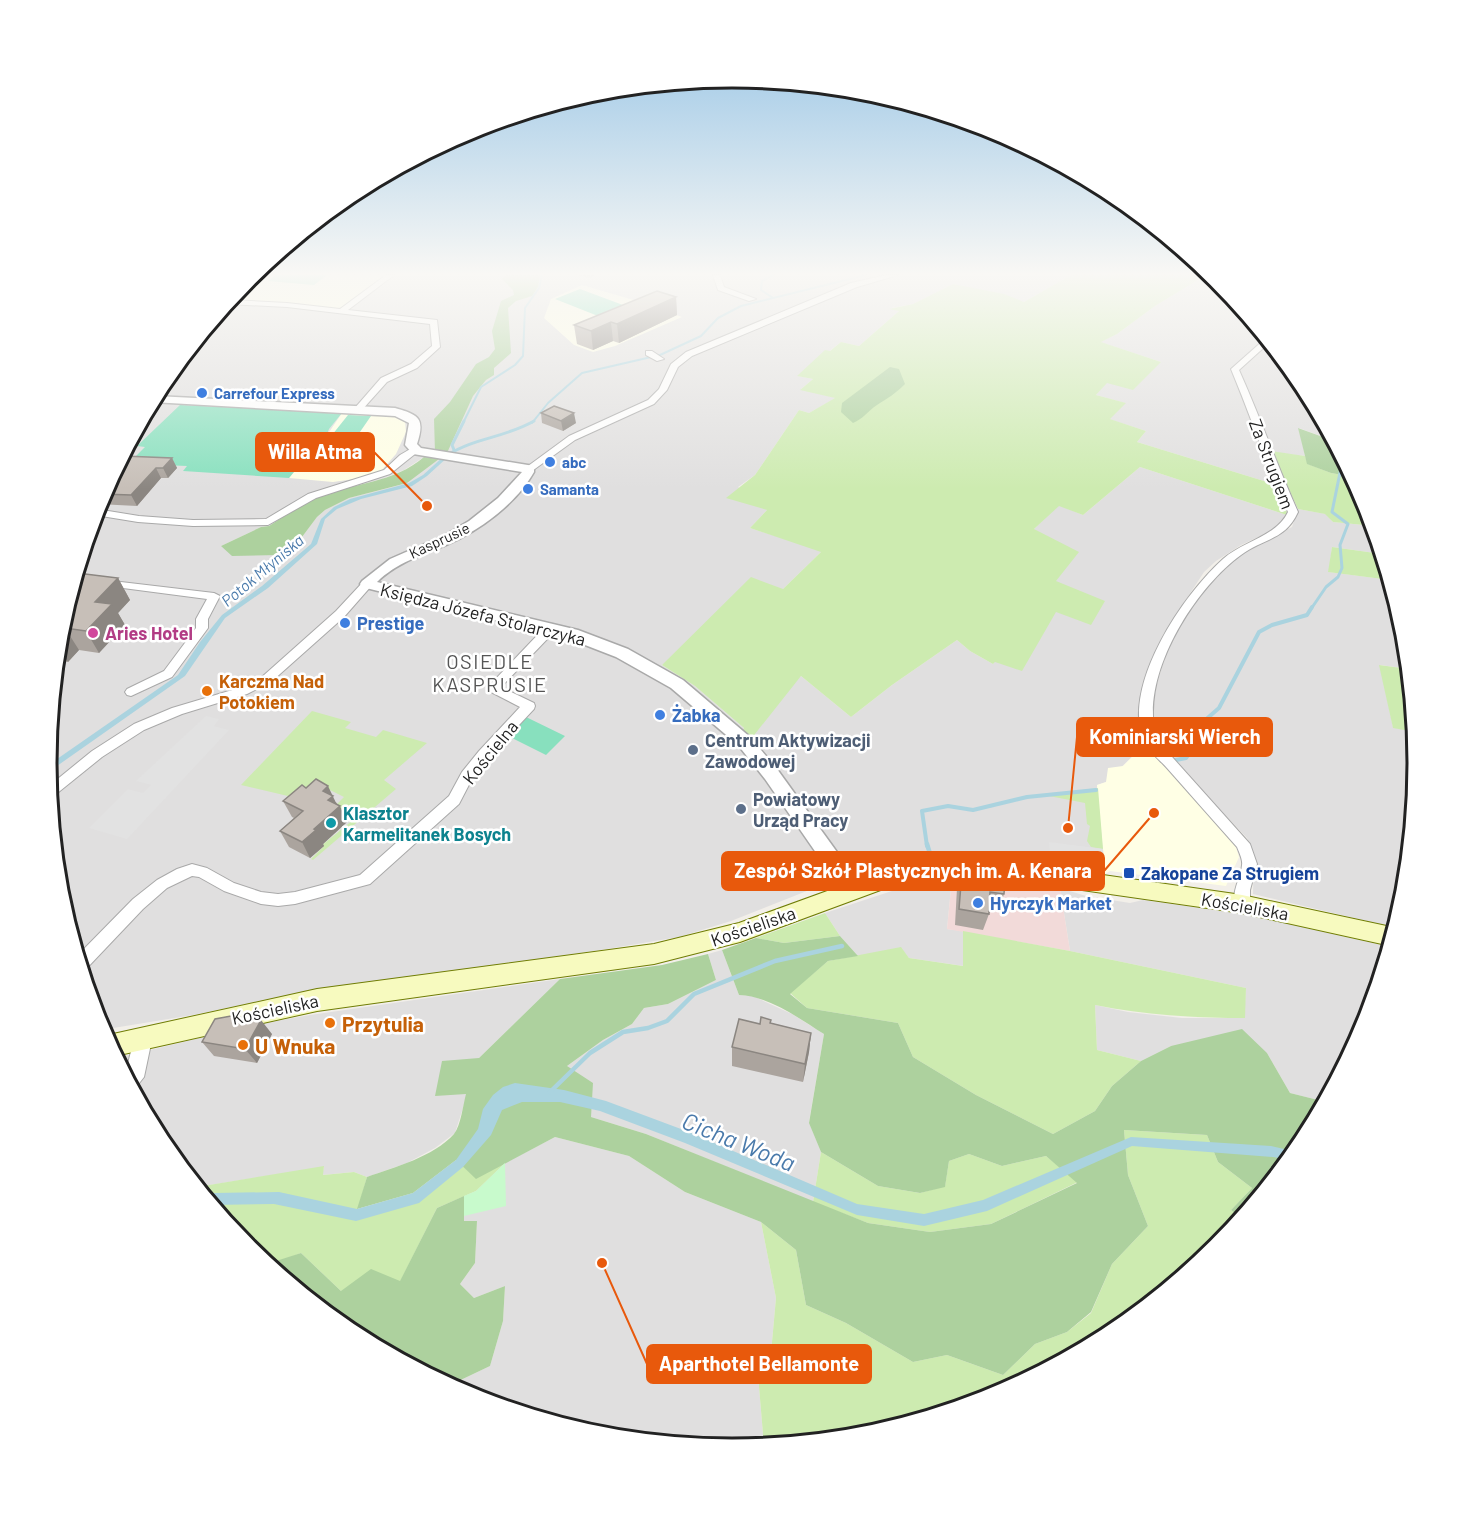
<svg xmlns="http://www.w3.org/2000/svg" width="1465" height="1527" font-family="Barlow,sans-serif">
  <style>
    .residential { fill: #e0dfdf; fill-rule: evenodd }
    .commercial { fill: #f2dad9 }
    .education { fill: #ffffe5 }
    .grass { fill: #cdebb0 }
    .forest { fill: #add19e }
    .park { fill: #c8facc }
    .pitch { fill: #88e0be }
    .parking { fill: #e2e2e2 }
    .water { fill: #aad3df }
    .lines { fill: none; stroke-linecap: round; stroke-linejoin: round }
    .stream-far3 { stroke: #aad3df; stroke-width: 2 }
    .stream-far2 { stroke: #aad3df; stroke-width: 3 }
    .stream-far1 { stroke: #aad3df; stroke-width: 4 }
    .stream { stroke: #aad3df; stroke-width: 4.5 }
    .minor-casing { stroke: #a9a9a9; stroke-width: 2 }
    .tertiary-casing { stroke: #a9a9a9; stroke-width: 3 }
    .secondary-casing { stroke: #707d05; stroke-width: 2 }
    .minor { fill: #fff; fill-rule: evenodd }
    .tertiary { fill: #fff; fill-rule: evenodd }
    .secondary { fill: #f7fabf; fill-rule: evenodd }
    .wall { fill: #aba49e }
    .shaded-wall { fill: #8b8681 }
    .building { fill: #c7bfb8; stroke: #8b8681; stroke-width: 1.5 }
    .shop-dot { fill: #3f7fe0; stroke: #fff; stroke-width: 2 }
    .hotel-dot { fill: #d1479c; stroke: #fff; stroke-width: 2 }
    .food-dot { fill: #e8710a; stroke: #fff; stroke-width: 2 }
    .service-dot { fill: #5c6f8a; stroke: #fff; stroke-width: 2 }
    .culture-dot { fill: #0f9aa8; stroke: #fff; stroke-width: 2 }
    .transit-dot { fill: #1a4fb4; stroke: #fff; stroke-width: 2 }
    .labels { text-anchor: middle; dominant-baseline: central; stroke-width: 5; stroke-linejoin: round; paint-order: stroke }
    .far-shop-label { font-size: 15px; font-weight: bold; fill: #366cbe; stroke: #fff; text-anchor: start }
    .far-street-label { font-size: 15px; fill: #222; stroke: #fff }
    .far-water-label { font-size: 16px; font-style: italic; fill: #4a7aab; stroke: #fff }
    .street-label { font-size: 18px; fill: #222; stroke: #fff }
    .shop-label { font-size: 18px; font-weight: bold; fill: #366cbe; stroke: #fff; text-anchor: start }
    .hotel-label { font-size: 18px; font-weight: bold; fill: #b23c85; stroke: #fff; text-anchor: start }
    .food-label { font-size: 18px; font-weight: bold; fill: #c56008; stroke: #fff; text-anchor: start }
    .service-label { font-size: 18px; font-weight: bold; fill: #4e5e75; stroke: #fff; text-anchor: start }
    .culture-label { font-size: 18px; font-weight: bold; fill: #0d838f; stroke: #fff; text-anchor: start }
    .transit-label { font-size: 18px; font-weight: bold; fill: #164399; stroke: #fff; text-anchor: start }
    .neighbourhood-label { font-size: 20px; letter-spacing: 1.5px; fill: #555; stroke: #fff }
    .near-food-label { font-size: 21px; font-weight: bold; fill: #c56008; stroke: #fff; text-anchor: start }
    .near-water-label { font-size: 24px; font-style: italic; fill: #4a7aab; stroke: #fff }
    .rim { fill: none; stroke: #222; stroke-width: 3 }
    .leader { fill: none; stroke: #e8590c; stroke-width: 2 }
    .callout-dot { fill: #e8590c; stroke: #fff; stroke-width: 2 }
    .callout { fill: #e8590c; stroke: #e8590c; stroke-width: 2 }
    .callout-label { font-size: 20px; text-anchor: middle; font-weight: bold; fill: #fff }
  </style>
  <rect width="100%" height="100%" fill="#f2efe9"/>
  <path class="residential" d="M252,275H1071L1024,302L953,284L913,304L892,308L899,311L859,346L841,342L798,376L813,379L801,389L836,398L809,413L799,410L755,475L738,487L767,510L750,528L822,551L783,589L662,665L695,686L744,728L801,676L851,717L892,685L957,640L970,651L993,664L1055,582L1034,529L1059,505L1083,515L1140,467L1287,515L1271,531L1241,545L1216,561L1204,572L1163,635L1141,697L1138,731L1144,745L1106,782L1097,785L1105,874L993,858H896L845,866L822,841L799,799L827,883L731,921L679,937L601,950L305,992L193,1015L101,1030L60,897L47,763L60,629L99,501L162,382ZM146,447H319L308,455L217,472L184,470L188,466L129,463ZM424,457L407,483L349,498L325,510L317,517L287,557L221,546L261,527L269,526L310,501L337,491L382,479L404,470Z
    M1206,275H1213L1218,279L1303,383L1334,441L1299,428L1305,456L1262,451L1277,485L1137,442L1146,431L1109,419L1125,403L1096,395L1106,383L1161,362L1100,342L1117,334L1155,306Z
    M1298,509L1326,514L1333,522L1374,526L1382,554L1332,547L1329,572L1390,580L1405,630L1409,669L1380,665L1393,727L1415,732L1418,763L1405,898L1396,928L1253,894L1254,855L1247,838L1153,739L1151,703L1167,651L1180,624L1212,576L1242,553L1292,527Z
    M952,878L947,929L963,931L964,966L909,958L901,948L858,956L840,936L825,913L901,888Z
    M1060,888L1086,896L1130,903L1143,900L1250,915L1390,947L1366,1026L1326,1102L1290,1093L1267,1053L1171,1046L1141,1061L1097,1050L1095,1005L1128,1012L1182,1018H1244L1246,988L1070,951Z
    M722,950L739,995L753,996L792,1014L824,1034L809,1122L821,1152L813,1202L646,1134L591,1117L567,1066L603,1040L632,1024L644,1008L668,1004L716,980L708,954Z
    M560,979L479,1058L455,1133L435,1148L407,1163L367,1177L354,1172L322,1175L324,1167L197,1187L162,1144L126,1076L124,1061L121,1057L254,1025L310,1015Z
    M555,1137L629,1156L685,1192L761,1222L776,1298L770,1364L757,1363L764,1446L732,1449L598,1436L470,1397L448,1386L490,1366L503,1321L505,1286L474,1298L460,1284L475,1263L477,1221H464V1196L476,1191L505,1163Z"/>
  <path class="commercial" d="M952,878H985L1060,888L1070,951L947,929Z"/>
  <path class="education" d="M265,275H386L345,306L336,309L229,301Z
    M582,285L637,301L682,317L615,346L593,352L574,345L544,318L551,299Z
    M342,413L392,416L405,421L406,432L396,454L381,471L354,479L333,482L289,478L308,455L319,447Z
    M1144,745L1233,838L1239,857L1226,886L1110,871L1105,874L1097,785L1106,782L1108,768L1123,766Z"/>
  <path class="grass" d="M1071,275H1206L1155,306L1117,334L1101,342L1161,362L1133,390L1107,383L1096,395L1126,403L1110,419L1146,431L1137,442L1277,485L1285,498L1287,515L1140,467L1083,515L1059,506L1034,529L1079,552L1056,581L1105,601L1091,625L1056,612L1022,671L995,662L993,664L970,651L957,640L892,685L851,717L801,676L751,739L743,730L744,728L695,686L662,665L751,577L783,589L821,552L750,528L767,510L726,498L755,475L799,410L809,413L835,398L800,390L813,379L797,376L825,350L830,351L841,342L859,346L899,311L889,309L913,304L953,284L1004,294L1024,302Z
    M1271,451L1305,456L1308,464L1331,473L1354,477L1366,501L1374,526L1333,522L1325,514L1298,509Z
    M1332,547L1382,554L1390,580L1328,572Z
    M1379,665L1409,669L1415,732L1393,728Z
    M312,711L351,722L345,728L376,737L383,730L427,743L384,780L396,789L313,860L311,859L323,847L321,846L353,820L332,809L344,797L330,790L309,801L241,785Z
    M1098,788L1103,849L1091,847L1087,841L1090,826L1087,824L1085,803L1044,795Z
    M825,913L840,936L784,943L756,938Z
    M963,931L1070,951L1246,988L1245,1018C1194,1018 1145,1015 1095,1005L1097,1050L1141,1061L1112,1086L1095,1111L1053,1134L976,1095L913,1057L898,1023L807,1008L790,993L828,961L901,947L909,958L963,966Z
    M1124,1130L1207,1135L1218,1162L1252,1188L1231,1210L1242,1219L1217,1249L1113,1334L995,1397L866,1436L764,1446L757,1363L770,1364L776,1298L761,1222L796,1250L806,1305L846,1323L913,1362L947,1355L1003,1375L1035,1344L1067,1332L1091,1313L1112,1264L1148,1226L1128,1175Z
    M821,1152L878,1186L920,1193L945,1186L949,1161L969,1154L1002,1166L1046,1156L1078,1182L991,1224L930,1232L868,1223L813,1202Z
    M456,1160L476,1178L505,1163L476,1191L437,1208L400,1282L341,1291L301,1253C290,1257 274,1265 261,1260C244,1253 210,1203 197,1187L324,1166L323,1175L354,1172L367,1177L358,1209L413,1193Z"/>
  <path class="forest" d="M506,275H540L538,287L532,296L516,301L508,308L511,353L494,368V375L486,380L473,396L447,453L435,452L434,419L450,402L476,364L489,357L495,349L492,331L501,301L514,295L513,290L502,279Z
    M890,367L899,369L905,384C894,395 889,397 877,405C868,411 863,419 853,423L841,412L842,403Z
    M1298,428L1334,441L1354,477L1331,473L1307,464Z
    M424,457L439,459L407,483L349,498L325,510L317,517L287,557L278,555L232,556L221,546L261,527L269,526C285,516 301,504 318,497C353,483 394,483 424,457Z
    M840,936L858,956L828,961L790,994L807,1008L898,1023L913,1057L976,1095L1053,1134L1095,1111L1112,1086L1141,1061L1171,1046L1242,1029L1267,1053L1290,1093L1326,1102L1303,1145L1242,1219L1231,1210L1252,1188L1218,1162L1207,1135L1124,1130L1128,1175L1148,1226L1112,1264L1091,1312L1067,1332L1035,1344L1003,1375L947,1355L913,1362L846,1323L806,1305L796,1250L761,1222L685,1192L629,1156L555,1137L476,1179L456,1160L413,1193L357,1209L367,1177C395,1167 433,1157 454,1134C461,1125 463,1105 466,1094L435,1096L442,1061L479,1058L560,979L662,965L708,954L716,980L668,1004L644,1008L632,1024L603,1040L567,1066L593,1083L591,1117L646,1134L868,1223L930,1232L991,1224L1077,1183L1046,1156L1002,1166L969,1154L949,1161L945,1187L920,1193L878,1186L821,1152L809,1123L824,1034C798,1018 769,996 739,995L722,950L756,938L784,943Z
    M464,1196V1221H477L475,1263L460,1284L474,1298L505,1286L503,1321L490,1366L448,1386L351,1334L261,1260L276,1261L301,1253L341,1291L371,1269L400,1281L437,1208Z"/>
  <path class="park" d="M505,1163L506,1206L464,1216V1196L476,1191Z"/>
  <path class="pitch" d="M276,275H327L314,285L268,281Z
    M580,289L623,305L598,316L555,299Z
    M180,405L342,413L329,429L325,440L308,455L289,478L183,471L187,466L128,464L145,447L137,446Z
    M348,415L371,416L353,442L328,440Z
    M526,717L565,736L546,755L506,735Z"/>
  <path class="parking" d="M206,716L219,719L214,726L229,730L127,839L89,828L128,789L143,793L151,785L136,781Z
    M1049,842L1103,849L1105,866L1093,864V872L1069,869V860L1058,859L1059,868L1051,867Z"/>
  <path class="water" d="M444,456H449L427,476L412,486L361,499L337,509L325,519L317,544L268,588L225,618L185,676L47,773V766L178,675L200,642L222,615L262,586L311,544L321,519L334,507L350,499L409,483L423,475Z
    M515,1083L564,1090L606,1101L689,1132L857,1204L924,1214L983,1200L1131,1137L1271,1146L1297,1152L1290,1160L1273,1157L1132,1146L987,1211L924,1226L857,1215L685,1143L600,1111L560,1102H522L502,1110L491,1135L463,1167L419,1203L356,1221L274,1204L211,1205L205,1197L214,1193L279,1192L357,1209L413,1193L456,1160L478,1129L483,1109L493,1095L503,1087Z"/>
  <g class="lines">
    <path class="stream-far3" d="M773,275L762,281L761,290L773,298
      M463,423L481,387L515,365L523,356L525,308L539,288L542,275
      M532,423L548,403L582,373L660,355L701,336L718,318L741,306L866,275"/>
    <path class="stream-far2" d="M454,450L452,445L464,421
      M448,455C474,438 507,437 534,421
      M1311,609L1326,587L1338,577L1342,568L1340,545L1348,524L1332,512L1343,458"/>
    <path class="stream-far1" d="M1176,760L1186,758L1193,749L1203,722L1219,708L1259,632L1272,625L1307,615L1312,607
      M927,846L922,811L948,806L973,810L1027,797L1096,790"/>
    <path class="stream" d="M927,844L932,860
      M550,1092L590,1053L623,1032L648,1028L667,1021L694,994L775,961L842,946"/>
    <defs>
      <path id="minor" d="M386,275H394L348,310L437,320L440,347L417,368L387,382L361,411L358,412L354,409L381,378L411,364L432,346L430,324L287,307L227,304L230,300L287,303L340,309Z
        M713,275H720L724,287L756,299L749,301L718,290Z
        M886,275H898L857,287L692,356L678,367L667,390L654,404L575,440L532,471L524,469L569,436L648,400L659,389L671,364L686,352L851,283Z
        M1266,338L1270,342L1239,370C1260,417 1277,465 1298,512C1285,541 1263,538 1241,555C1197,587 1151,660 1153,716C1153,723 1155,731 1156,739L1250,844L1257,864L1250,890V904L1247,909L1242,910L1237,909C1229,893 1241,880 1242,865C1243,860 1239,852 1237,847C1213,820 1190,794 1167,768C1160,760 1147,750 1143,740C1123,683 1183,595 1223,559C1243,541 1276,537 1288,512C1267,465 1251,417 1231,369Z
        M646,351H652L664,359L657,361L646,355Z
        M412,448L420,450L390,474L316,498L268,525L193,526L138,522L95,515L96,509L139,516L193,520L266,519L308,494L384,470L400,455Z
        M104,580L214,593L220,596L208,619V628L172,677L131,696L127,695L125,692L127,689L164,671L196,628V619L207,599L100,585V581Z
        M367,581L373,584L344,617L271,682L247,694L182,714L144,730L102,757L50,799L49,786L92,751L134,724L172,708L239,688L263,676L336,611L363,582Z
        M551,624L557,628L555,631L501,687L534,703L535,706L534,709L489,757L472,779L459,804L370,884L295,904L278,906L261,904L224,891L199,877L192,876L167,888L143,909L86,969L82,970L77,956L133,899L157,880L177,869L192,864L207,868L234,883L261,892L278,894L295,892L360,875L449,796L462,772L479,751L520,707L489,691L487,688L547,625Z
        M143,1031L149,1033L152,1039L144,1077L133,1091L125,1076L134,1039L137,1033Z"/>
      <path id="tertiary" d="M252,275H261L245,287H240Z
        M155,396L395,408C420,415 425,419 417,444L421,448L534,466V472C516,504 479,531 446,545C422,555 396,563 377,582L578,630L628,649L683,680L750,737L777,769L860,884L863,890L860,896L853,898L846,896L765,779L738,745L671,688L616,657L567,638L362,587L360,584L362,581L390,559L445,535L469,521L498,498L522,472L413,454L405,445L409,423L395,416L152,402Z"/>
      <path id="secondary" d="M966,859L1006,861L1242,895L1396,928L1391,946L1242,913L1006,879L966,877L934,879L886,888L740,942L654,964L317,1011L115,1056L104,1036L317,989L654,944L739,923L885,870L934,861Z"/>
    </defs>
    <use href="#minor" class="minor-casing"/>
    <use href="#tertiary" class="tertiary-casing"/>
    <use href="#secondary" class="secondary-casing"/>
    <use href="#minor" class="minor"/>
    <use href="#tertiary" class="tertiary"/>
    <use href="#secondary" class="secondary"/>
  </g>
  <path class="wall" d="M577,275H595L590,278Z
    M676,297L677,315L619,343L613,341L593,350L577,344L574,325Z
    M541,413L576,423L563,431L542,423Z
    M123,456L172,458L177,468L168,478H161L137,506L98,504Z
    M77,573L118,578L130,600L118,613L125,625L99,653L79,650L68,662L57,660L60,629Z
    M283,801L336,802L347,822L323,844L324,846L310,858L289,847L280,831L294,818L292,817Z
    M966,868L1002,879L1004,894L999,910L989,908V914L983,930L955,925L957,888L962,872L965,873Z
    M771,1023L811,1033L809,1052L803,1082L732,1066V1047Z
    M272,1034L257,1063L214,1056L202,1042Z"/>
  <path class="shaded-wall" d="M676,297L677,315L619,343L617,324Z
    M611,322L613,341L593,350L591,331Z
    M574,413L576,423L563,431L561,421Z
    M139,425L143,433L128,446Z
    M172,458L177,468L168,478L163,468Z
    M156,468L161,478L137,506L131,495Z
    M118,578L130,600L118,613L125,625L99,653L86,631L95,602Z
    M65,628L79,650L68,662L58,647L59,634Z
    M328,786L338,807L340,806L347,822L323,844L324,846L310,858L302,842L323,791Z
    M261,1020L272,1034L257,1063L245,1049Z
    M811,1033L809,1052L803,1082L805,1064Z"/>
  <path class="building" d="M657,291L676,297L617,324L611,322L591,331L574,325Z
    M554,406L574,413L561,421L541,413Z
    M123,456L172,458L163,468H156L131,495L102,494Z
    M77,573L118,578L95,602L112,604L86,631L65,628L59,634L60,629L70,597L76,590H72Z
    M316,779L328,786L323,791L333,796L328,800L340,806L314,829L316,830L302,842L280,831L303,811L283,801L302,785L306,788Z
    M966,868L1003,874L1002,879H1005L1004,894L990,892L989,914L959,909L962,872L966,873Z
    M231,1016L261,1020L245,1049L202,1042L215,1019Z
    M761,1017L771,1020L770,1023L811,1033L805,1064L732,1047L739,1019L760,1024Z"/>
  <linearGradient id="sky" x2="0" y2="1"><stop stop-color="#8fc0e4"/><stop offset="0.56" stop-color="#f9f8f5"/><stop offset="1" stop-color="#f9f8f5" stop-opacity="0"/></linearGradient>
  <rect width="1465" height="489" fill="url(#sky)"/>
  <g class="shop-dot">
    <circle cx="202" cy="393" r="6"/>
    <circle cx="550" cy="462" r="6"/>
    <circle cx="528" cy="489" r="6"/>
    <circle cx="345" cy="623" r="6"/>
    <circle cx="660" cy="715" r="6"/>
    <circle cx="978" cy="903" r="6"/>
  </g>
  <circle class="hotel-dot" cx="93" cy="633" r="6"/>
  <g class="food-dot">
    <circle cx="207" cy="691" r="6"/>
    <circle cx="330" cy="1023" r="6"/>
    <circle cx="243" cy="1045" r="6"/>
  </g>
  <g class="service-dot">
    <circle cx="693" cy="750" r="6"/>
    <circle cx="741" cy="809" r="6"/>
  </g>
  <circle class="culture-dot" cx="331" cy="823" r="6"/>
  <rect class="transit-dot" x="1123" y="867" width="12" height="12" rx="3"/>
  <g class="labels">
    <g class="far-shop-label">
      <text x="214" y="393">Carrefour Express</text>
      <text x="562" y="462">abc</text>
      <text x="540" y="489">Samanta</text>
    </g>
    <g class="far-street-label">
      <text transform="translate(439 540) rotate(-25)">Kasprusie</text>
    </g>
    <g class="far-water-label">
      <text transform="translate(262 570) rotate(-40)">Potok Młyniska</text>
    </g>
    <g class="street-label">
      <text transform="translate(1272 464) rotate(69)">Za Strugiem</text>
      <text transform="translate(483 614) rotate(14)">Księdza Józefa Stolarczyka</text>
      <text transform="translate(490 752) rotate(-51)">Kościelna</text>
      <text transform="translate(1245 906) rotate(10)">Kościeliska</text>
      <text transform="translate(753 926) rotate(-19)">Kościeliska</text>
      <text transform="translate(275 1009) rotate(-12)">Kościeliska</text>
    </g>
    <g class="shop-label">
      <text x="357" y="623">Prestige</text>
      <text x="672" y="715">Żabka</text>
      <text x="990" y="903">Hyrczyk Market</text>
    </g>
    <g class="hotel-label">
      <text x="105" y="633">Aries Hotel</text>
    </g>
    <g class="food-label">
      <text x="219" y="681">Karczma Nad<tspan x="219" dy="21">Potokiem</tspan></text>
    </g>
    <g class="service-label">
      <text x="705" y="740">Centrum Aktywizacji<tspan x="705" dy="21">Zawodowej</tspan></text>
      <text x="753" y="799">Powiatowy<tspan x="753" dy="21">Urząd Pracy</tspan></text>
    </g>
    <g class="culture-label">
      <text x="343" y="813">Klasztor<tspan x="343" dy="21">Karmelitanek Bosych</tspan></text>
    </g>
    <g class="transit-label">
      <text x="1141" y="873">Zakopane Za Strugiem</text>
    </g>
    <g class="neighbourhood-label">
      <text x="490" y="661">OSIEDLE<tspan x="490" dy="23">KASPRUSIE</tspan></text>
    </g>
    <g class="near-food-label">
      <text x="342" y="1023">Przytulia</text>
      <text x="255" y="1045">U Wnuka</text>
    </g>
    <g class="near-water-label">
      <text transform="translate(739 1141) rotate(22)">Cicha Woda</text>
    </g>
  </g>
  <path d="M0 0H1465V1527H0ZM57 763a675 675 0 1 1 1350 0a675 675 0 1 1-1350 0Z" fill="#fff" fill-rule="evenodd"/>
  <path class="rim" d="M57 763a675 675 0 1 1 1350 0a675 675 0 1 1-1350 0Z"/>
  <path class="leader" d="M427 506L374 452M1068 828L1077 737M1154 813L1104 871M602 1263L647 1364"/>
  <g class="callout-dot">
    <circle cx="427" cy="506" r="6"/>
    <circle cx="1068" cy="828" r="6"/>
    <circle cx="1154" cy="813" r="6"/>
    <circle cx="602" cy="1263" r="6"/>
  </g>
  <g class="callout">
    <rect x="256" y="433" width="118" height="38" rx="6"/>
    <rect x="1077" y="718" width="195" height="38" rx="6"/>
    <rect x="722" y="852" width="382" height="38" rx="6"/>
    <rect x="647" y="1345" width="224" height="38" rx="6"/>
  </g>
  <g class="callout-label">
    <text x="315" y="459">Willa Atma</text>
    <text x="1175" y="744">Kominiarski Wierch</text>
    <text x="913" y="878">Zespół Szkół Plastycznych im. A. Kenara</text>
    <text x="759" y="1371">Aparthotel Bellamonte</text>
  </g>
</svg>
